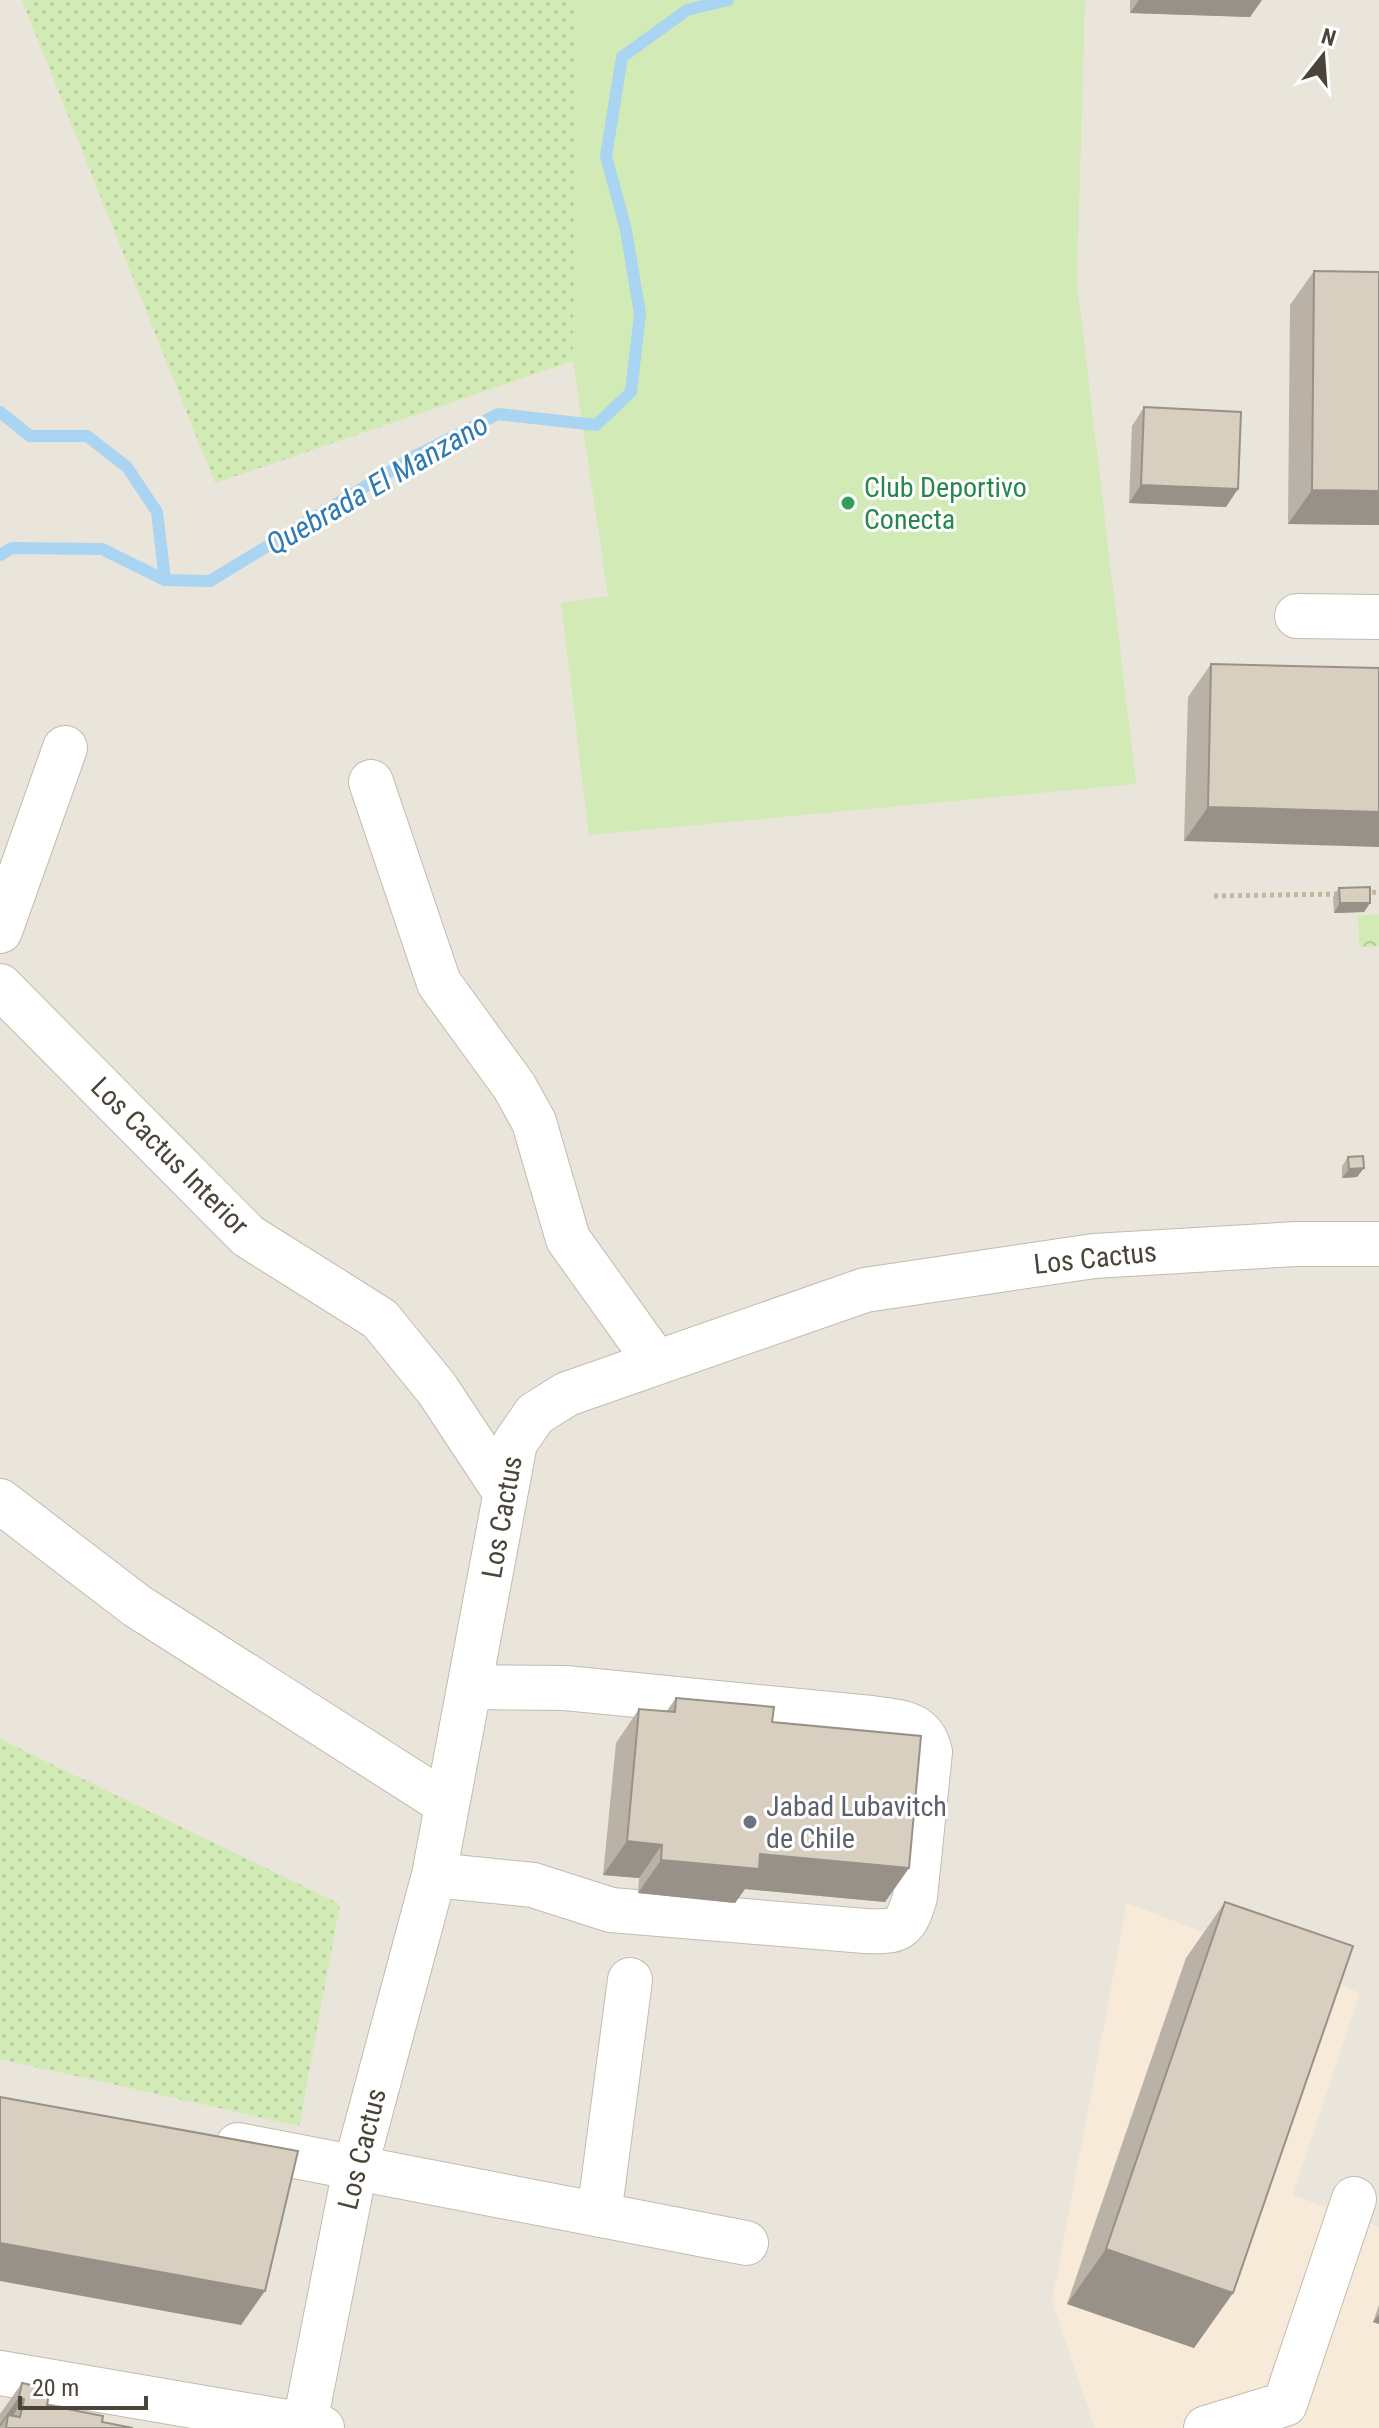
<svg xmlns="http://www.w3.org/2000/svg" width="1379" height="2428" font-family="'Roboto Condensed',sans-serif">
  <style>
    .residential { fill: #eae5da }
    .commercial { fill: #f7ead8 }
    .grass { fill: url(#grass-dots) }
    .forest { fill: url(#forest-crowns) }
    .garden { fill: #d2eab5 }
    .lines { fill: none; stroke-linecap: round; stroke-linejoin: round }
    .stream { stroke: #a9d4f2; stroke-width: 12 }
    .minor-casing { stroke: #c2bbae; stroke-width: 46 }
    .path { stroke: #c4b79f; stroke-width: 5; stroke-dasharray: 4 4; stroke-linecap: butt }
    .minor { stroke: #fff; stroke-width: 44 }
    .wall { fill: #bab2a6 }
    .shaded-wall { fill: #979187 }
    .building { fill: #d8cfc1; stroke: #979187; stroke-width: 2 }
    .leisure-dot { fill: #2e9e5b; stroke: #fff; stroke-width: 3 }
    .worship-dot { fill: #6b7280; stroke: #fff; stroke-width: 3 }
    .labels { text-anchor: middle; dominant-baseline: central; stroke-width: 6; stroke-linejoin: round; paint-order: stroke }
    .leisure-label { font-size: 28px; fill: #27864d; stroke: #fff; text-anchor: start }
    .street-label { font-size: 28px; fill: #4b4439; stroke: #fff }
    .worship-label { font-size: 28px; fill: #5b616d; stroke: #fff; text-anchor: start }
    .water-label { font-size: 30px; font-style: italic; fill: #2e7ab2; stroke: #fff }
  </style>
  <defs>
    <pattern id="grass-dots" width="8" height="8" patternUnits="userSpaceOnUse" patternTransform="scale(2)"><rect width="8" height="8" fill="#d2eab5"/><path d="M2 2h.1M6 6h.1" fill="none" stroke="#b6ca9c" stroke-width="1.8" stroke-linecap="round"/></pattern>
    <pattern id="forest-crowns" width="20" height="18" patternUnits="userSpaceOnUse" patternTransform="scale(2)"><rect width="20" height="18" fill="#d2eab5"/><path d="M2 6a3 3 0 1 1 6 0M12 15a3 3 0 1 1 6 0" fill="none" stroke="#b6ca9c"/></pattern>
  </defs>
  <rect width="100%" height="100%" fill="#f6f3ec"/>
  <path class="residential" d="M0,0H1379V2428H0Z"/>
  <path class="commercial" d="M1127,1903L1360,1993L1293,2195L1379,2227V2428H1095L1052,2302Z"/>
  <path class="grass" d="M22,0H577L573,361L215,483Z
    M0,1739L340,1904L299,2126L0,2059Z"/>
  <path class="forest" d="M1358,915H1379V946L1359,947Z"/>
  <path class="garden" d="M577,0H1085L1077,282L1136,784L589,835L561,603L608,596L573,361Z"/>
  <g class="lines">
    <path class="stream" d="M0,412L30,436H87L127,467L157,512L165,580
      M0,555L12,548L102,549L165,580L210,581L417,455L498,414L596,425L631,392L640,314L626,230L606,156L622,57L687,10L728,0"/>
    <defs>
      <path id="minor" d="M1297,616L1379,617
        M371,782L439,983L514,1086L534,1122L568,1239L656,1362
        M0,931L65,748
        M0,986L248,1236L380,1319L437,1389L505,1492
        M0,1501L137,1606L447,1804
        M434,1875L533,1885L611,1910L865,1931C899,1932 905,1931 915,1897L930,1752C923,1721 899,1722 871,1718L565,1688L472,1687
        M238,2145L746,2243
        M599,2215L630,1980
        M0,2373L322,2428
        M304,2428L355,2169L434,1875L515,1443L535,1414L567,1394L865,1290L1094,1256L1296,1244H1379
        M1206,2428L1285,2404L1354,2199"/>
    </defs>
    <use href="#minor" class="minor-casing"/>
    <path class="path" d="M1364,893L1379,892
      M1214,896L1338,894"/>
    <use href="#minor" class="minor"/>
  </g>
  <path class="wall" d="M1130,0H1262L1250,17L1130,13Z
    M1314,271L1379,272V525L1288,524L1290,305Z
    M1144,407L1226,507L1129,503L1132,426Z
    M1211,664L1379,668L1184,841L1188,697Z
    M1339,888L1370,903L1364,912L1334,913L1333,897Z
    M1348,1157L1364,1168L1357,1177L1342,1178V1166Z
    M676,1698L772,1722L909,1868L885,1902L745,1889L735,1903L638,1893L639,1878L603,1875L616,1743L639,1709L666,1712Z
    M1225,1902L1233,2293L1194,2348L1067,2304L1186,1958Z
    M1379,2305V2324L1373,2322Z
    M22,2383L47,2405L102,2422L133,2428H0V2414Z"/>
  <path class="shaded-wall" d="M1139,0H1262L1250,17L1130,13Z
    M1141,485L1238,489L1226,507L1129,503Z
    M1312,490L1379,491V525L1288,524Z
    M1208,807L1379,812V847L1184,841Z
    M1340,903H1370L1364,912L1334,913Z
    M1364,1168L1357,1177L1342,1178L1349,1169Z
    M627,1841L662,1845L639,1878L603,1875Z
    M760,1854L909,1868L885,1902L745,1889L735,1903L638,1893L661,1860Z
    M0,2243L265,2291L241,2325L0,2281Z
    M1106,2249L1233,2293L1194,2348L1067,2304Z
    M1379,2314V2324L1373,2322Z
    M19,2397L24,2399L7,2424L8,2415L0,2427V2424Z"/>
  <path class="building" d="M1314,271L1379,272V491L1312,490Z
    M1144,407L1241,412L1238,489L1141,485Z
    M1211,664L1379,668V812L1208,807Z
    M1370,887V903H1340L1339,888Z
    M1363,1156L1364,1168L1349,1169L1348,1157Z
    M676,1698L774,1707L772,1722L921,1736L909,1868L760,1854L759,1869L661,1860L662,1845L627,1841L639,1709L675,1712Z
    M1225,1902L1353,1946L1233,2293L1106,2249Z
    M0,2097L298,2151L265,2291L0,2243Z
    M22,2383L50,2389L47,2405L103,2416L102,2422L133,2428H6L8,2415L20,2417L24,2399L19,2397Z"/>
  <circle class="leisure-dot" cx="848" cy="503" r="8"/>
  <circle class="worship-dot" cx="750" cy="1822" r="8"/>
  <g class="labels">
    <g class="leisure-label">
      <text x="864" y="487">Club Deportivo<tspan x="864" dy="32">Conecta</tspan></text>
    </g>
    <g class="street-label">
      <text transform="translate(170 1156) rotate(45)">Los Cactus Interior</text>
      <text transform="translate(1095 1258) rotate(-6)">Los Cactus</text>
      <text transform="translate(502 1517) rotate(-80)">Los Cactus</text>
      <text transform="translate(362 2149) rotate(-76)">Los Cactus</text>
    </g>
    <g class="worship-label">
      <text x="766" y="1806">Jabad Lubavitch<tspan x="766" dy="32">de Chile</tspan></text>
    </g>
    <g class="water-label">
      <text transform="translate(377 484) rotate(-30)">Quebrada El Manzano</text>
    </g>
  </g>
  <g transform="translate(1323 56) rotate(17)" stroke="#ffffff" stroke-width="6" paint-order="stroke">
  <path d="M0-6L14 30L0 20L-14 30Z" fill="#4b4439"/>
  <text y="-12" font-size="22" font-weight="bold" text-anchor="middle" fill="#4b4439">N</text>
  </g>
  <path d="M20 2396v12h126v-12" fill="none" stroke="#4b4439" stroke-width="4"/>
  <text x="32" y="2396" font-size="24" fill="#4b4439" stroke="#ffffff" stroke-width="6" paint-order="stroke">20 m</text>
</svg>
